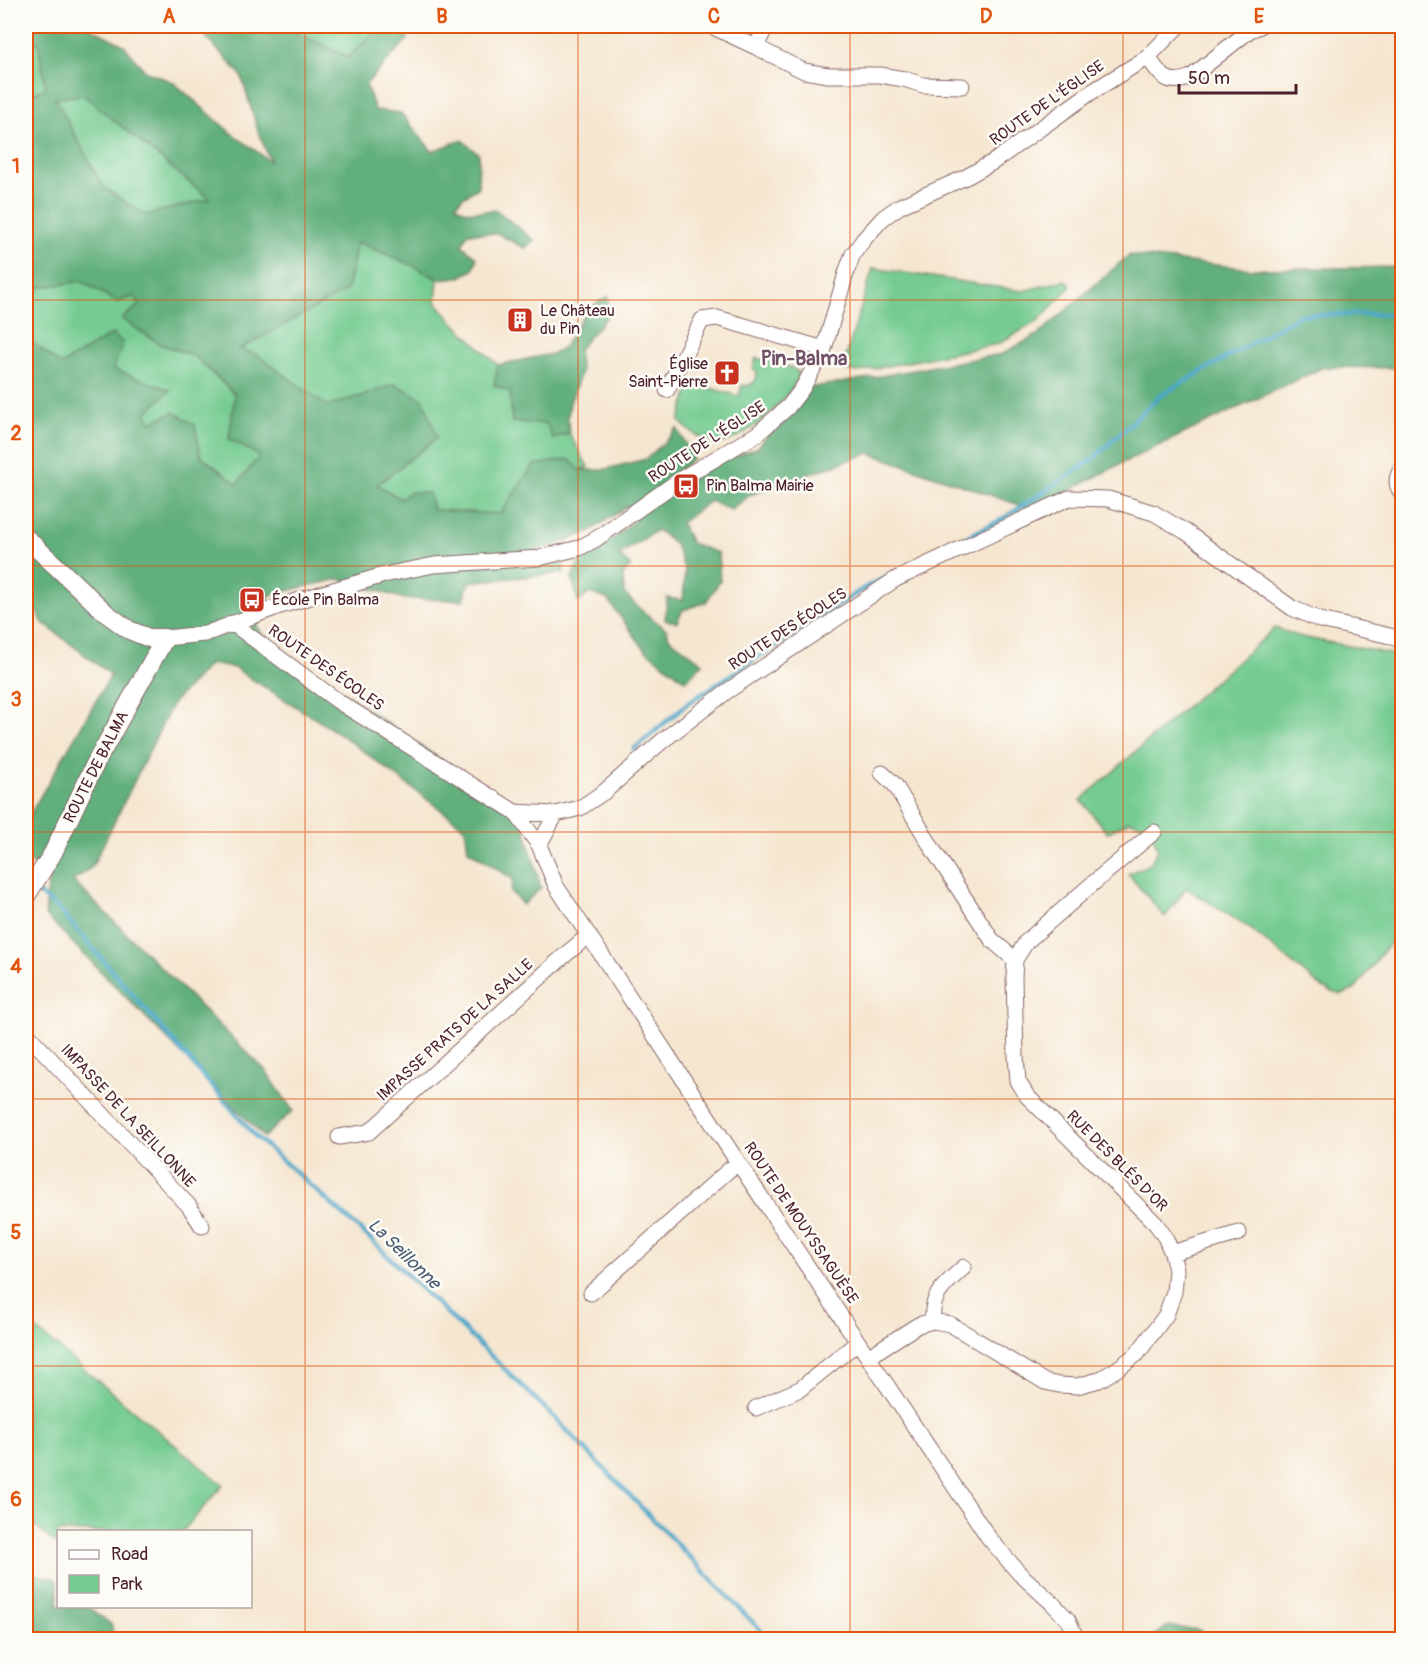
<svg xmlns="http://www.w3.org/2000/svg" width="1428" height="1665" font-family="Pangolin,sans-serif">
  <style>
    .green { fill: #75cb91; stroke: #60755e; stroke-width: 1.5 }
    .forest { fill: #60af7b; stroke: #556753; stroke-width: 1.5; fill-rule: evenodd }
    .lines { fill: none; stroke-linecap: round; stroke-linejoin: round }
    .stream { stroke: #4aa6c8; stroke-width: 4.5 }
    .minor-casing { stroke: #866565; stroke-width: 17 }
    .tertiary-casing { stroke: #866565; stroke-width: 20 }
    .minor { stroke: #fff; stroke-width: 15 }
    .tertiary { stroke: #fff; stroke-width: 18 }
    .grid { fill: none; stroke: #e0560e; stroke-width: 1.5; stroke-opacity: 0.55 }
    .labels { text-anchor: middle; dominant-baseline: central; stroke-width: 5; stroke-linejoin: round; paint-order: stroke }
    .street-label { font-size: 16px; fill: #4a1f2b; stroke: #fdfcf7 }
    .poi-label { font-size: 16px; fill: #4a1f2b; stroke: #fdfcf7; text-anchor: start }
    .water-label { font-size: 18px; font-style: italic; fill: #4a5c72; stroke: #fdfcf7 }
    .quarter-label { font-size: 20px; font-weight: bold; fill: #715269; stroke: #fdfcf7 }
    .neatline { fill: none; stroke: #e0560e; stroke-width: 2 }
    .grid-label { font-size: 20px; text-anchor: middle; font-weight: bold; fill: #e0560e }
  </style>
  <rect width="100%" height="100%" fill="#fdfcf7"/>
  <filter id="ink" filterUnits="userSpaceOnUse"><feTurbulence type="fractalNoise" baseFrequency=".0167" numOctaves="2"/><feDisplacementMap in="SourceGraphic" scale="12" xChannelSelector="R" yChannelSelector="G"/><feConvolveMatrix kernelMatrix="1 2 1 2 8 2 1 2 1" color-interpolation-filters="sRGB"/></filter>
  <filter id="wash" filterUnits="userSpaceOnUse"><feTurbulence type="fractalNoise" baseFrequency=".008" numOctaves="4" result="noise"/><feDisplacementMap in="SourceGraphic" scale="24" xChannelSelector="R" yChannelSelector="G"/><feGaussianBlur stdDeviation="1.35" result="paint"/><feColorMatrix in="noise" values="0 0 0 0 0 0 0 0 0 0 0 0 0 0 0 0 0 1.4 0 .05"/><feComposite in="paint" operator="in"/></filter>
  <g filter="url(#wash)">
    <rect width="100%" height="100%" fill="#f5e6d0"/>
    <path class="green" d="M283,26H382L348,57Z
      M26,37L38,42L46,88L30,95L26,99Z
      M83,95L210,199L145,215L103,187L55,98Z
      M357,242L415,266L438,279L436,302L452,321L498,365L494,385L510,392L547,424L553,439L569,433L588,467L580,470L534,465L500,514L433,510L401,499L377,485L437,438L395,384L368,394L327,406L257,355L239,349L347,290Z
      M873,268L1023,291L1065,280L1071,286L1038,321L998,344L858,372L842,369Z
      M82,281L117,302L135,296L140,305L123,319L160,344L194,356L235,395L229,439L260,456L237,484L201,456L151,422L146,413L170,390L61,366L26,337V299L36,288Z
      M756,358L793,368L799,373C795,395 747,438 724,442C707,445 690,432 679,421L691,383L739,396L742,385L748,386L755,382L757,373L753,368Z
      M1275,628L1301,637L1396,655L1402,659V927L1354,990L1340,995L1323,988L1248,927L1186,888L1165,917L1128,874L1150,864L1158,849C1152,831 1147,825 1129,821L1107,833L1081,800Z
      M26,1321L223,1485L183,1531L58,1532V1546L26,1518Z"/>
    <path class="forest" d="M26,26H87L124,45L145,71L173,82L230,132L270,161L258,131L241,75L196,26H283L348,57L382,26H400L408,39L366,84L375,110L401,113L432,151L462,140L479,154L478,188L463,197L456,205C466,215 483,211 496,210L534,240L525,248L498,234L468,233L462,245L477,258L473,270L460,277L438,279L414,266L357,242L347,290L240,349L257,355L327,406L368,394L395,384L424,400L437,438L377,485L401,499L409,492L429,493L433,510L500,514L534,465L569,459L580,470H602L646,459L668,439L677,428L693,458L677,472L685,483L724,460L757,448L807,388L858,380L1002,354L1039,334L1129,255L1252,269L1402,267V368L1324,367L1120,464L1033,510L869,453L750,495L731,510L710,501L681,523L691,543L718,553L720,581L706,602L683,610L677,622L665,620L667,598L683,600L685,571L675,544L657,530L619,555L631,566L623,575L624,593L640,609L667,630L669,638L703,663L686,681L645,650L607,599L590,593L578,602L572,578L582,553C608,544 621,535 640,514L628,506L589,532L550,547L520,553L563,563L564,573L469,582L464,600L405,599L339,579L270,595L257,625L265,640L521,814L541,888L523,905L511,892L513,879L468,850L465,828L343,736L234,668L210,664L173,703L92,867L73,881L266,1071L293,1111L264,1137L45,915L49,875L26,859V821L111,675L43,623L26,593V337L61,365L112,334L123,343L113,369L170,390L146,413L151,422L174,412L195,425L201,456L237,484L260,456L229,439L235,394L194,356L160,344L122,319L139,305L135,296L117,302L82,281L36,288L26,299V99L30,95L46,88L38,42L26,37ZM83,95L210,199L145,215L103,187L55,98Z
      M608,296L609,314L578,350L581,372L570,403L568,418L569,433L553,439L547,424L512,422L510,392L494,385L498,365L552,354L563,348L588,309Z
      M26,1572L53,1578L58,1583V1606L88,1607L112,1625L113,1639H26Z
      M1168,1626L1200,1630L1210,1639H1150Z"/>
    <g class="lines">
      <path class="stream" d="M940,550L1001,520L1092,460L1161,395L1300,315L1402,314
        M634,749L688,703L866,587L890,575
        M35,891L57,907L255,1136L365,1234L550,1413L770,1640"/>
    </g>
  </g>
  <g filter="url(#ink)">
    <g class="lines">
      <defs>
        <path id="minor" d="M711,26L756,47
          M766,26L756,47L804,71L828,75H880L904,79L923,85L962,86
          M1148,57C1160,75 1167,87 1191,77L1250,30L1260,26
          M667,390L702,320L717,318L824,349
          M1402,468C1396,477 1395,485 1402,493
          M232,623L339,702L515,812L556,814L580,808L604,792L661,742L726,692L896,579L1069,498L1108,499L1154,513L1186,532L1292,608L1320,620L1390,636L1402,641
          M165,638L205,634L280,606L384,575L434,565L539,558L579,548L596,539L681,479L757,434L788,407L802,389L824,349L847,270L853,254L864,239L883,218L900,206L966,177L993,162L1090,93L1148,57L1178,26
          M882,773L895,785L932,848L992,940L1015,960
          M515,812L539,845L556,886L607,963L739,1164L989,1538L1019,1573L1052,1603L1068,1620L1077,1640
          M539,845L556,814
          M26,1033L189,1206L202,1226
          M339,1137L369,1132L565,955L589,935
          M1172,1253L1239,1233
          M591,1293L730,1169L739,1164
          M933,1321C930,1294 946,1284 964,1267
          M868,1357L918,1325L933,1321L950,1324L1045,1382L1059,1385L1077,1386L1099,1380L1117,1369L1137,1354L1166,1315L1174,1292L1176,1270L1172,1253L1165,1237L1156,1224L1027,1096L1018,1081L1016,1056L1014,978L1015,960L1026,942L1091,885L1154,832
          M756,1408L800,1389L858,1342"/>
        <path id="tertiary" d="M26,538L107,614L129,630L149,638H165L95,764L53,853L26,896"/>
      </defs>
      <use href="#minor" class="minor-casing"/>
      <use href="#tertiary" class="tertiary-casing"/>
      <use href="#minor" class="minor"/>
      <use href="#tertiary" class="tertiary"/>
    </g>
  </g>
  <path class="grid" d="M305,26V1640M578,26V1640M850,26V1640M1123,26V1640M26,300H1402M26,566H1402M26,832H1402M26,1099H1402M26,1366H1402"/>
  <defs>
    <symbol id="building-square" viewBox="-11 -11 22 22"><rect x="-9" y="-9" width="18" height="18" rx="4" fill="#c8321e" stroke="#fdfcf7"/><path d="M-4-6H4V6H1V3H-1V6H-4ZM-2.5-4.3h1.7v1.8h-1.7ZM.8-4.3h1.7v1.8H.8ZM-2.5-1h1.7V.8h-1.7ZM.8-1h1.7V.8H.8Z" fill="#fff"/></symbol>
    <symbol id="church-square" viewBox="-11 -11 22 22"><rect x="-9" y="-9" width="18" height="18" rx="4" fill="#c8321e" stroke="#fdfcf7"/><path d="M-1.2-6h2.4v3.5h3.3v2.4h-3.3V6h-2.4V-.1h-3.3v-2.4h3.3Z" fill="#fff"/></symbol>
    <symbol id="bus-square" viewBox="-11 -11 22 22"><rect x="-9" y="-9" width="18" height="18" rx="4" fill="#c8321e" stroke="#fdfcf7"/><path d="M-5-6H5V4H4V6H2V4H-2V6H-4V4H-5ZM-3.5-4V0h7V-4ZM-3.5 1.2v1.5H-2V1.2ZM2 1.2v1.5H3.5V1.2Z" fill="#fff"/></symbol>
  </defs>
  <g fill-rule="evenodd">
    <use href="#building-square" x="505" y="305" width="30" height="30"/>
    <use href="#church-square" x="712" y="358" width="30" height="30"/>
    <use href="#bus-square" x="671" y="471" width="30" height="30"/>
    <use href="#bus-square" x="237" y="585" width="30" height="30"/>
  </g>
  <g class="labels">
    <g class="street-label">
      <text transform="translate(1047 103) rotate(-35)">ROUTE DE L'ÉGLISE</text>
      <text transform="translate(707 442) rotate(-33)">ROUTE DE L'ÉGLISE</text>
      <text transform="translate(788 629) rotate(-33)">ROUTE DES ÉCOLES</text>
      <text transform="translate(326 668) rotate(35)">ROUTE DES ÉCOLES</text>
      <text transform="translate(96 767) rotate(-63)">ROUTE DE BALMA</text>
      <text transform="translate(455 1030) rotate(-42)">IMPASSE PRATS DE LA SALLE</text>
      <text transform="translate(128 1116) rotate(47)">IMPASSE DE LA SEILLONNE</text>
      <text transform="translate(1117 1161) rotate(45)">RUE DES BLÉS D'OR</text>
      <text transform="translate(801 1223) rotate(56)">ROUTE DE MOUYSSAGUÈSE</text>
    </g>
    <g class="poi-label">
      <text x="540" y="311">Le Château<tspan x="540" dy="18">du Pin</tspan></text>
      <text x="708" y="364" text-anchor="end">Église<tspan x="708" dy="18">Saint-Pierre</tspan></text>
      <text x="706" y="486">Pin Balma Mairie</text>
      <text x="272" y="600">École Pin Balma</text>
    </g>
    <g class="water-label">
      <text transform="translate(404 1254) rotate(44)">La Seillonne</text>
    </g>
    <g class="quarter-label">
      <text x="804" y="358">Pin-Balma</text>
    </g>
  </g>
  <rect width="1428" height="1665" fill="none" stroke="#fdfcf7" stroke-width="66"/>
  <rect x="57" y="1530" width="195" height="78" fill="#fdfcf7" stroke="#b5a4a5" stroke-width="1.5"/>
  <rect x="69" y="1550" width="30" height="9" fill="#ffffff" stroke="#b5a4a5" stroke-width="1.5"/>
  <text x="111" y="1560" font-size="18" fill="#4a1f2b">Road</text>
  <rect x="69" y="1575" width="30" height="18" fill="#75cb91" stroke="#b5a4a5" stroke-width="1.5"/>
  <text x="111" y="1590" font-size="18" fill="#4a1f2b">Park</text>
  <path d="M1179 84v9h117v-9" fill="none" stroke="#4a1f2b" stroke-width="3"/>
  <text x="1188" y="84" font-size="18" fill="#4a1f2b" stroke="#fdfcf7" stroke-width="4.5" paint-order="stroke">50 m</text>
  <rect x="33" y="33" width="1362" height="1599" class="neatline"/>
  <g class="grid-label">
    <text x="169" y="23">A</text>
    <text x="442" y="23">B</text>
    <text x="714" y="23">C</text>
    <text x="986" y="23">D</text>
    <text x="1259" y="23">E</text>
    <text x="16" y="173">1</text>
    <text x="16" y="440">2</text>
    <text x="16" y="706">3</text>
    <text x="16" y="973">4</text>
    <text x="16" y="1239">5</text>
    <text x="16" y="1506">6</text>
  </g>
</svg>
